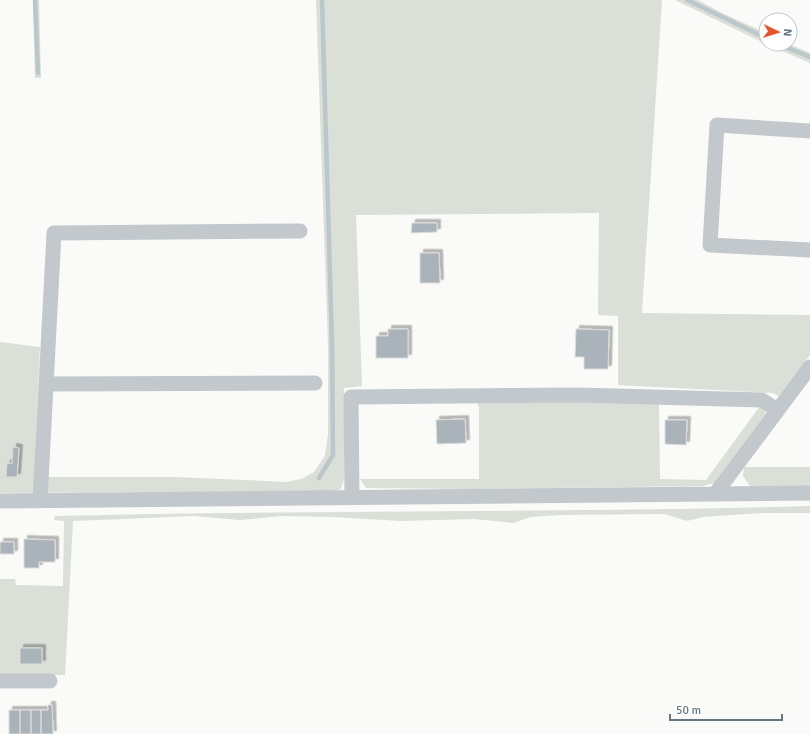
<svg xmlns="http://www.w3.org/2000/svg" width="810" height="734" font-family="Signika,sans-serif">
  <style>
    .green { fill: #dadfd7 }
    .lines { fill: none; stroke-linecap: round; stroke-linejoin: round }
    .stream { stroke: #bbc7cb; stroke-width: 4.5 }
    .building { fill: #aab3b9; stroke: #dcdcda; filter: url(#shadow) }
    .minor { stroke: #c3c8cc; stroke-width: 15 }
  </style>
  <defs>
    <filter id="shadow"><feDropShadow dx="3.5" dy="-3.5" stdDeviation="0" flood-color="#0004"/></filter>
  </defs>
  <rect width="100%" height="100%" fill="#fafaf8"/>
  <path class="green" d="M33,0H39L41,78H35Z
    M316,0H662L642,313L810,315V355L779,396L773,393L618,385V316L598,315L599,213L356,215L362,386L344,388V479L341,489L335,491L0,493V342L40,347L34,477H176L287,482L301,479L314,472L325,456L328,434V345Z
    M675,0H698L724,14L766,33V44Z
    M766,44H789L810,53V63Z
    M476,400L659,403L660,479L706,480L760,406L766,413L714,483L703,486L472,489L366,488L360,479H479V407Z
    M744,467H810V486H750L743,476Z
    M810,506V513H761L703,517L687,521L665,514L560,515L530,517L514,523L473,519L401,521L332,517L282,516L240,520L194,516L73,521L65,675H0V579H15L16,585L63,586L64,521L54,520L55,516C306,510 558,513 810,506Z"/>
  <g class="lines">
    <path class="stream" d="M35,0L38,73
      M687,0L766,38
      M778,44L810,57
      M319,478L333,455L332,344L322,0"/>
  </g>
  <path class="building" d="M412,223H437V232L411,233Z
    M420,253H439L440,283H420Z
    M388,329H408V358H376V336H388Z
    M576,329L609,330L608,369H584V357H575Z
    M465,419L466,443L437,444L436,420Z
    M665,420H687L686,445L665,444Z
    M13,447L19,448L17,477H6L7,463L12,464Z
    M24,539L55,540V562H39V568H24Z
    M0,542H14V554H0Z
    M20,648H42V664H20Z
    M48,705H52L53,734H41V710H48Z
    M9,710H20V734H9Z
    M20,710H31V734H20Z
    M31,710H41V734H31Z"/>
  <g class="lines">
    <path class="minor" d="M810,131L717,125L710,245L810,250
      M46,384L315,383
      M715,494L810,367
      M352,498L351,397L579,395L762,400L777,410
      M0,501L810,493
      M40,501L54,233L300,231
      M0,681H50"/>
  </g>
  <g transform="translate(778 32) rotate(94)"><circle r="19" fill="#ffffff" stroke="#c1c8cd"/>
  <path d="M0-3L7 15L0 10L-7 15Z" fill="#e4572e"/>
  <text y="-6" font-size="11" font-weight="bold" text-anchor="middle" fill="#657683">N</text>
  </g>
  <path d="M670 714v6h112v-6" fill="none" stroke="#657683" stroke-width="2"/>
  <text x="676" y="714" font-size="12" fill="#657683" stroke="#ffffff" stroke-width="3" paint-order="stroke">50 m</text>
</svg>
